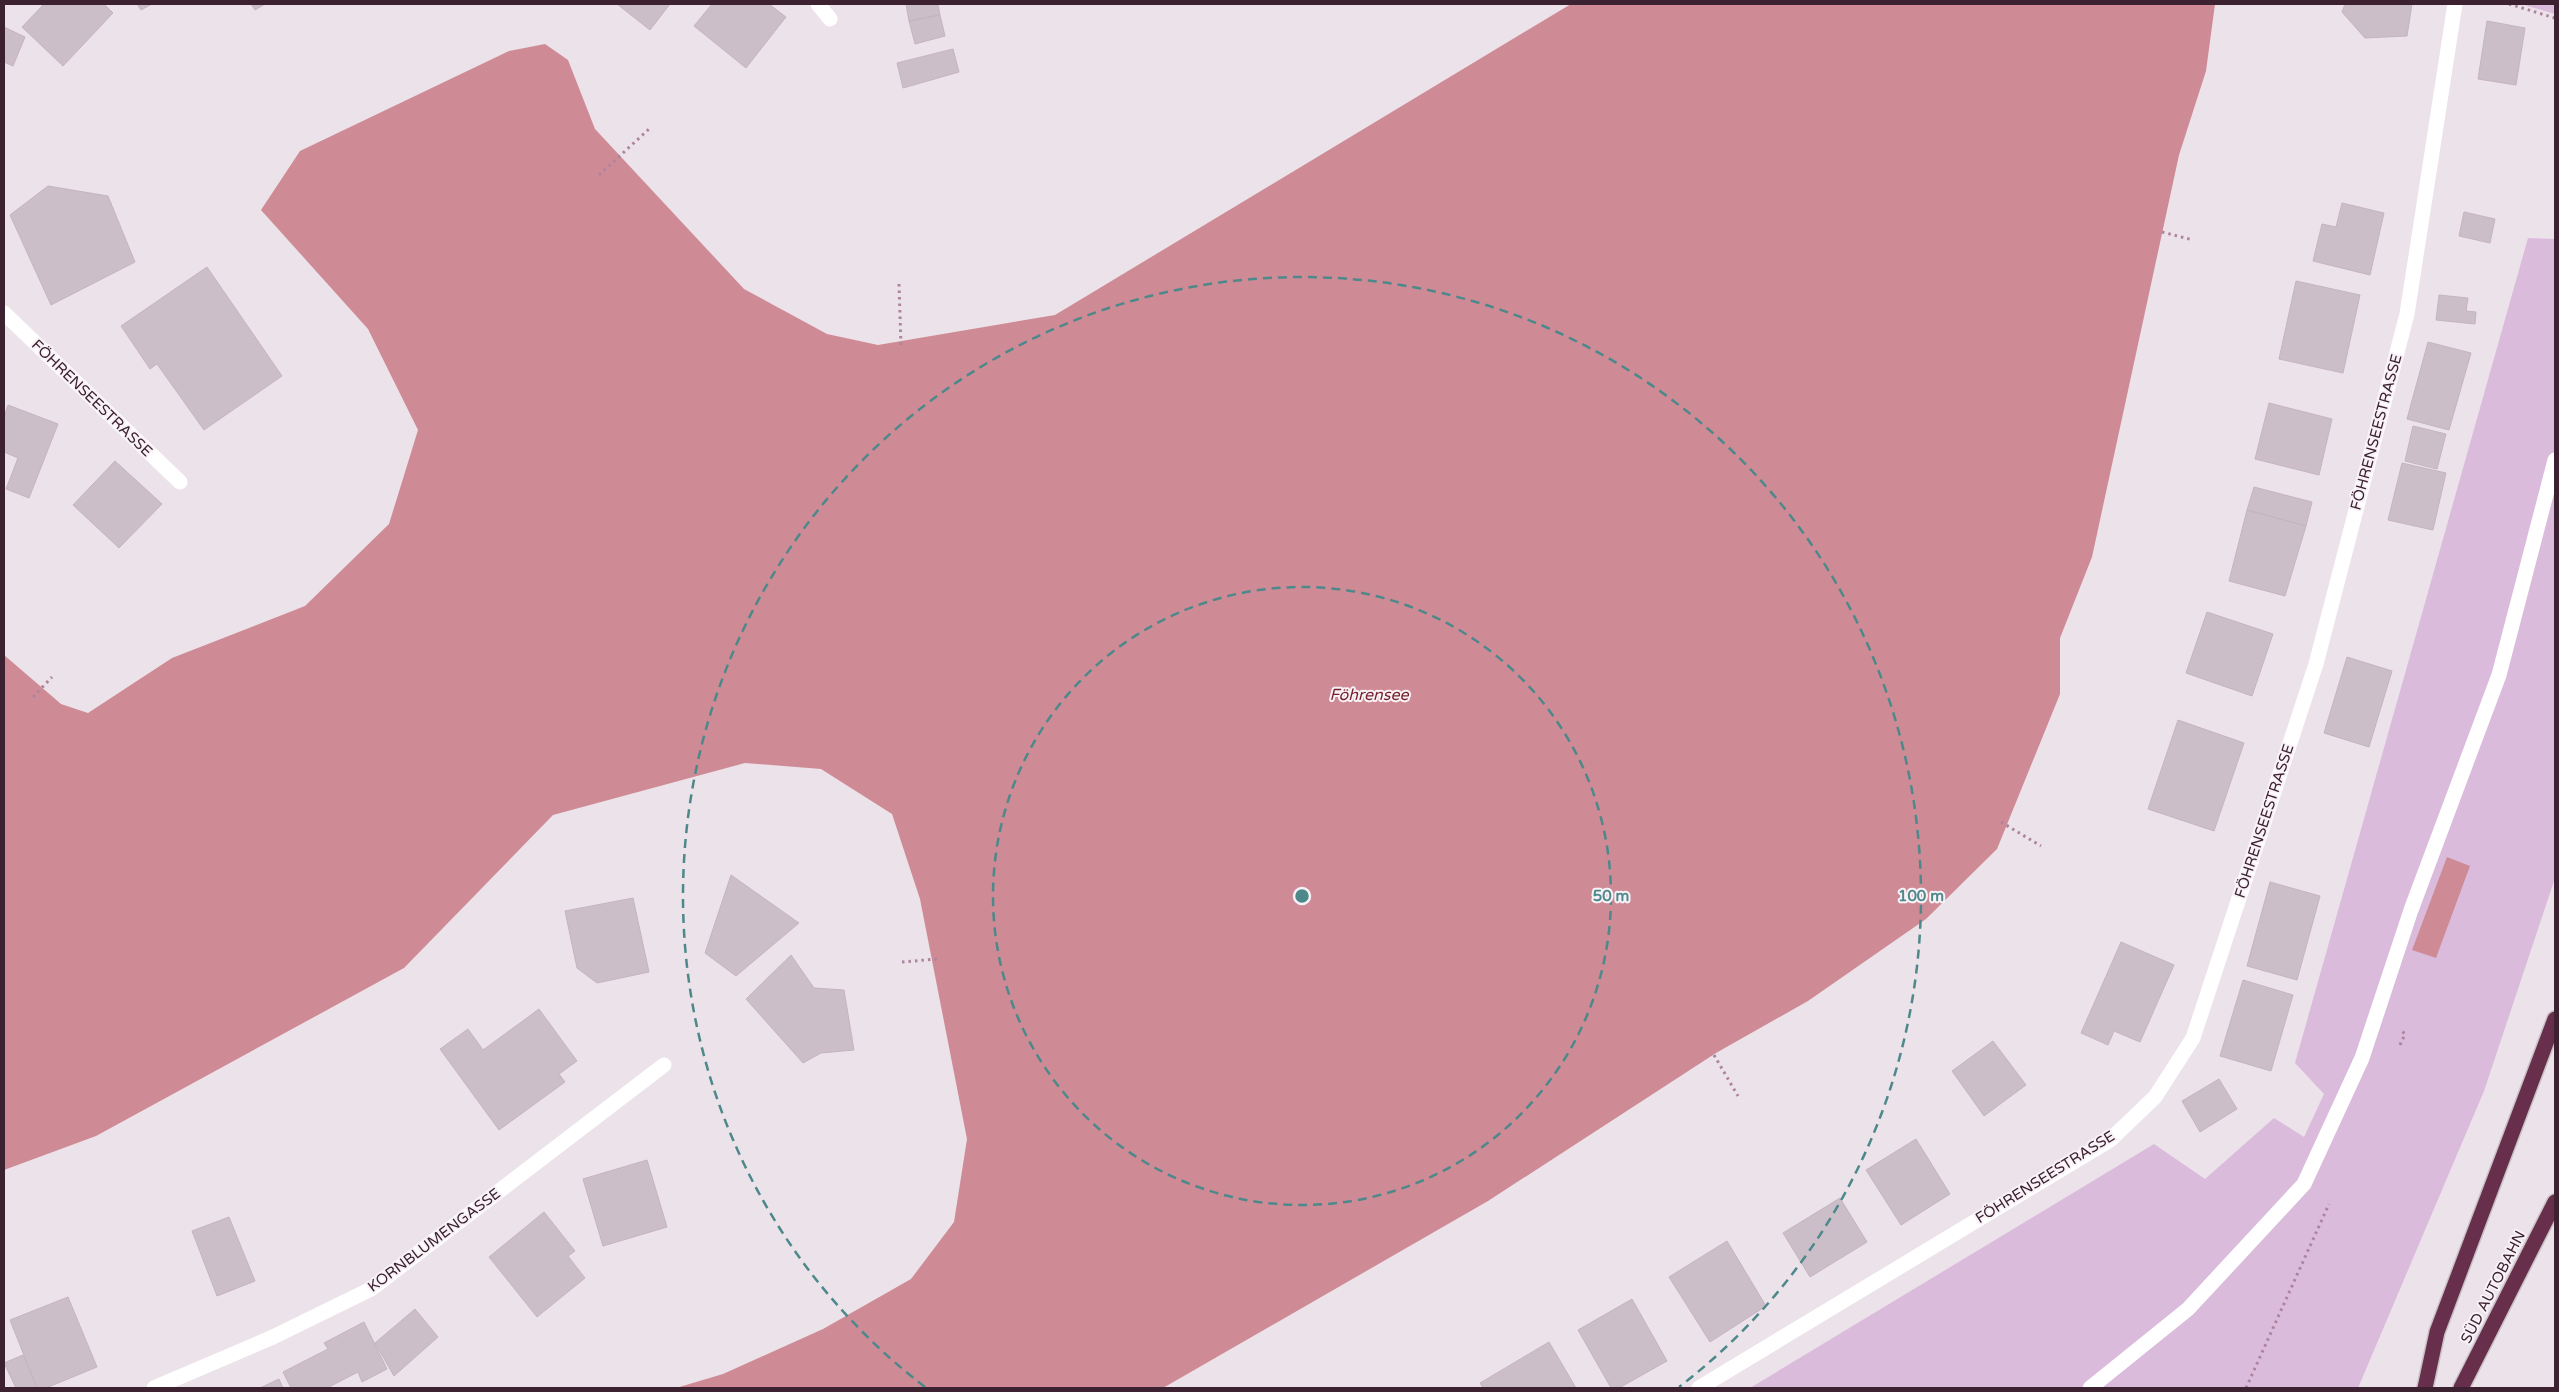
<svg xmlns="http://www.w3.org/2000/svg" width="2559" height="1392" font-family="'Varela Round',sans-serif">
  <style>
    .green { fill: #dbbbdc }
    .water { fill: #cf8b95 }
    .building { fill: #ccbec8; stroke: #c5b4c0 }
    .lines { fill: none; stroke-linecap: round; stroke-linejoin: round }
    .highway-casing { stroke: #c8c1c5; stroke-width: 18 }
    .path { stroke: #ae839e; stroke-width: 3; stroke-dasharray: 2.5 4; stroke-linecap: butt }
    .minor { stroke: #fff; stroke-width: 15 }
    .highway { stroke: #672f4c; stroke-width: 15 }
    .ring { fill: none; stroke: #4d888b; stroke-width: 2.5; stroke-dasharray: 9 6 }
    .labels { text-anchor: middle; dominant-baseline: central; stroke-width: 4; stroke-linejoin: round; paint-order: stroke }
    .street-label { font-size: 15px; fill: #3c2231; stroke: #f8f2f7 }
    .water-label { font-size: 16px; font-style: italic; fill: #761f2a; stroke: #f8f2f7 }
    .centre { fill: #4d888b; stroke: #f8f2f7; stroke-width: 2.5 }
    .ring-label { font-size: 15px; text-anchor: middle; font-weight: bold; fill: #4d888b; stroke: #f8f2f7; stroke-width: 4; stroke-linejoin: round; paint-order: stroke }
  </style>
  <rect width="100%" height="100%" fill="#ece2e9"/>
  <path class="green" d="M2521,4H2555V14Z
    M2528,238L2555,239V878L2484,1091L2358,1388H1750L2154,1144L2205,1179L2274,1118L2304,1137L2324,1094L2295,1063Z"/>
  <path class="water" d="M1571,4H2215L2206,71L2179,155L2092,557L2060,638V694L1997,849L1926,919L1808,1001L1716,1053L1488,1201L1163,1388H676L723,1374L823,1329L911,1279L954,1222L967,1139L920,899L892,814L821,769L745,763L553,815L404,968L96,1136L4,1170V655L61,704L88,713L172,658L305,606L389,524L418,430L368,329L261,210L300,151L509,51L545,44L568,60L595,129L744,289L827,334L878,345L1055,315Z
    M2447,857L2470,866L2436,958L2412,950Z"/>
  <path class="building" d="M44,4H104L113,13L63,66L22,27Z
    M137,4H152L141,10Z
    M251,4H265L255,10Z
    M617,4H670L650,30Z
    M712,4H769L786,17L746,68L694,26Z
    M906,4H938L940,15L909,21Z
    M2345,4H2412L2407,36L2365,38L2342,12Z
    M940,15L945,36L915,44L909,21Z
    M2487,21L2525,28L2516,85L2478,79Z
    M4,27L25,37L13,66L4,62Z
    M953,49L959,72L903,88L897,63Z
    M48,186L108,196L135,262L51,305L10,215Z
    M2342,203L2384,213L2370,275L2313,261L2322,224L2336,227Z
    M2464,212L2495,219L2490,243L2459,236Z
    M207,267L282,376L204,430L157,364L150,369L121,326Z
    M2296,281L2360,295L2343,373L2279,359Z
    M2439,295L2468,298L2466,311L2476,312L2475,324L2436,320Z
    M2428,342L2471,353L2449,430L2407,419Z
    M2269,403L2332,419L2319,475L2255,459Z
    M8,405L58,424L29,498L6,489L18,458L4,452V417Z
    M2413,426L2446,434L2437,469L2405,461Z
    M115,461L162,504L119,548L73,505Z
    M2402,463L2446,473L2433,530L2388,520Z
    M2254,487L2312,502L2306,526L2247,510Z
    M2247,510L2306,526L2285,596L2229,581Z
    M2207,612L2273,634L2252,696L2186,673Z
    M2347,657L2392,671L2369,747L2324,733Z
    M2178,720L2244,743L2214,831L2148,809Z
    M731,875L799,923L736,976L705,953Z
    M2270,882L2320,896L2297,980L2247,966Z
    M633,898L649,972L597,983L577,968L565,911Z
    M2121,942L2174,965L2140,1042L2114,1031L2108,1045L2081,1033Z
    M791,955L814,988L844,990L854,1050L821,1053L803,1063L746,999Z
    M2243,980L2293,995L2271,1071L2220,1056Z
    M539,1009L577,1061L559,1074L565,1082L499,1130L440,1049L468,1029L483,1050Z
    M1993,1041L2026,1085L1984,1116L1952,1071Z
    M2219,1079L2237,1109L2200,1132L2182,1101Z
    M1916,1139L1950,1194L1901,1225L1866,1170Z
    M647,1160L667,1227L603,1246L583,1179Z
    M1840,1198L1867,1242L1810,1277L1783,1233Z
    M544,1212L575,1251L568,1256L585,1278L537,1317L489,1257Z
    M229,1217L255,1281L217,1296L192,1231Z
    M1727,1241L1766,1306L1710,1342L1669,1277Z
    M68,1297L97,1367L46,1388H37L10,1320Z
    M1632,1299L1667,1361L1619,1388H1611L1578,1330Z
    M415,1309L438,1337L394,1376L375,1343Z
    M364,1322L387,1369L362,1382L358,1372L327,1388H291L283,1372L328,1349L324,1343Z
    M1549,1342L1576,1388H1483L1480,1383Z
    M23,1355L37,1388H16L4,1363Z
    M279,1379L283,1388H260Z"/>
  <g class="lines">
    <defs>
      <path id="highway" d="M2425,1388L2437,1332L2555,1019
        M2461,1388L2555,1202"/>
    </defs>
    <use href="#highway" class="highway-casing"/>
    <path class="path" d="M2509,4L2555,18
      M599,175L649,129
      M2162,232L2193,240
      M899,284L901,346
      M33,697L52,677
      M2001,822L2041,846
      M902,962L937,959
      M2400,1045L2405,1034L2402,1031
      M1714,1055L1738,1096
      M2246,1388L2329,1204"/>
    <path class="minor" d="M818,4L830,19
      M4,313L180,482
      M154,1388L273,1337L371,1289L664,1065
      M1699,1388L2110,1140L2155,1097L2193,1038L2316,664L2407,314L2455,4
      M2090,1388L2188,1309L2304,1184L2362,1058L2411,910L2499,675L2555,460"/>
    <use href="#highway" class="highway"/>
  </g>
  <g class="ring">
    <circle cx="1302" cy="896" r="309"/>
    <path d="M925 1387A619 619 0 1 1 1679 1387"/>
  </g>
  <g class="labels">
    <g class="street-label">
      <text transform="translate(92 398) rotate(44)">FÖHRENSEESTRASSE</text>
      <text transform="translate(2376 432) rotate(-75)">FÖHRENSEESTRASSE</text>
      <text transform="translate(2264 821) rotate(-72)">FÖHRENSEESTRASSE</text>
      <text transform="translate(2045 1177) rotate(-32)">FÖHRENSEESTRASSE</text>
      <text transform="translate(434 1240) rotate(-37)">KORNBLUMENGASSE</text>
      <text transform="translate(2493 1287) rotate(-63)">SÜD AUTOBAHN</text>
    </g>
    <g class="water-label">
      <text x="1369" y="695">Föhrensee</text>
    </g>
  </g>
  <circle cx="1302" cy="896" r="8" class="centre"/>
  <g class="ring-label">
    <text x="1611" y="901">50 m</text>
    <text x="1921" y="901">100 m</text>
  </g>
  <rect width="2559" height="1392" fill="none" stroke="#3c2231" stroke-width="10"/>
</svg>
